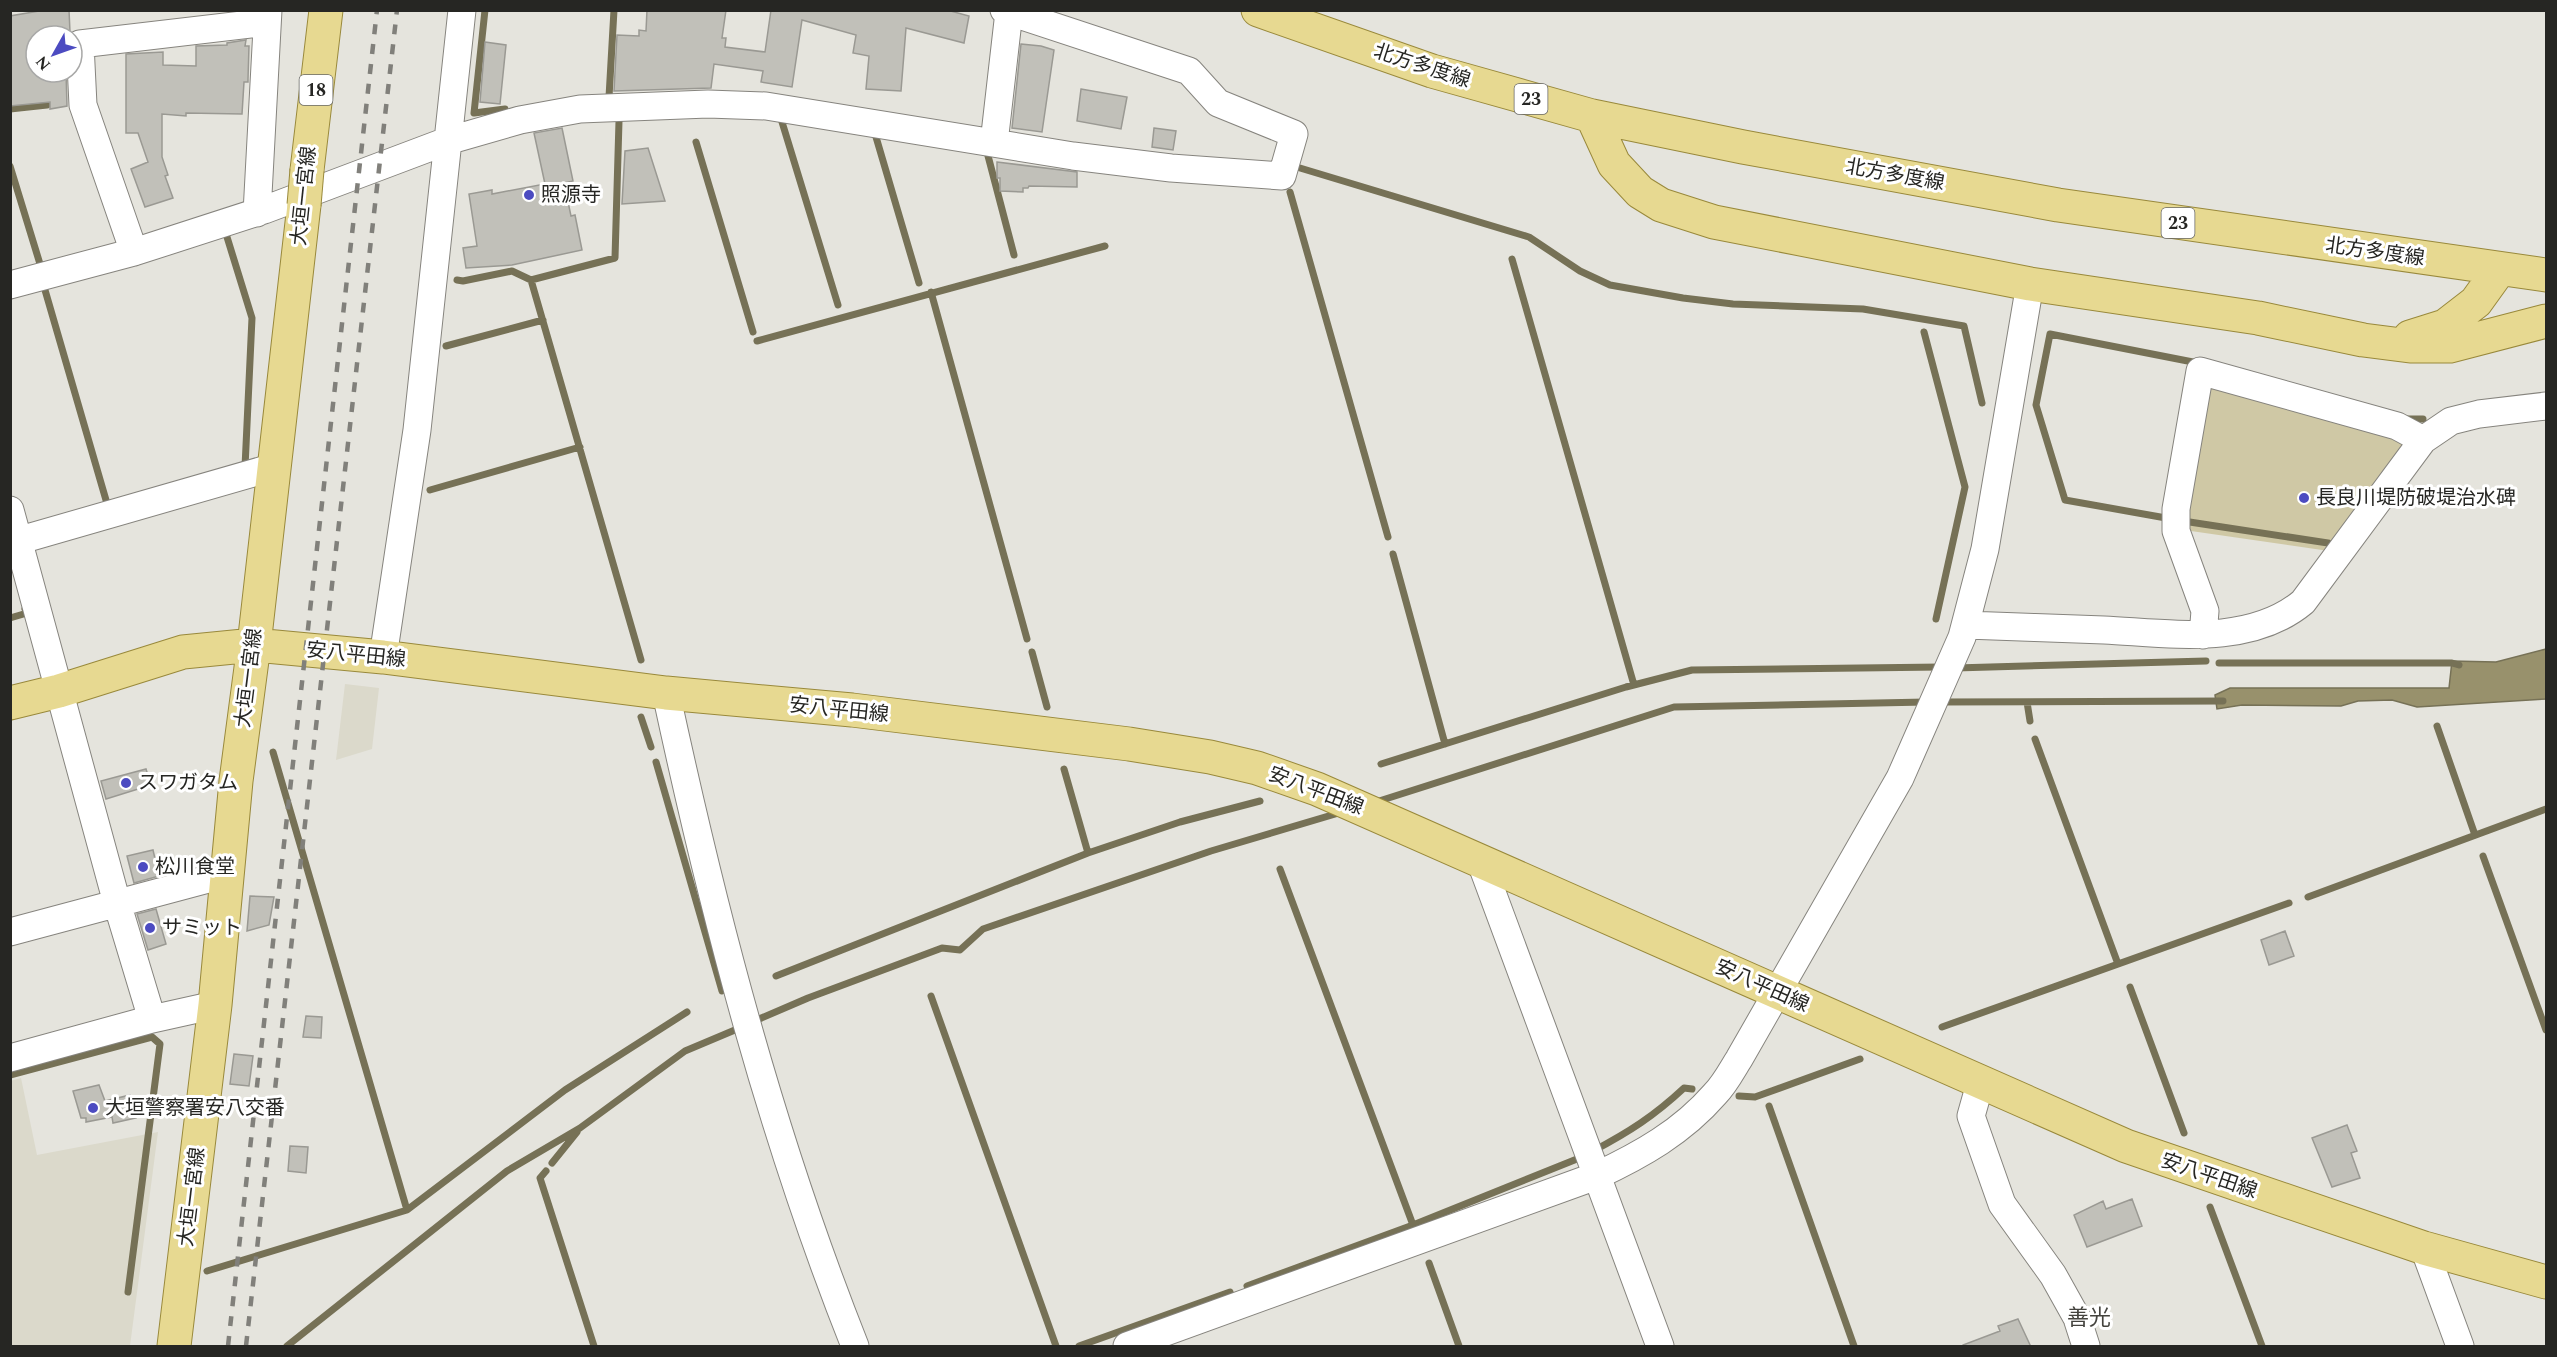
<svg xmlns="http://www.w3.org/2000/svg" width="2557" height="1357" font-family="Spectral,'Noto Sans JP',serif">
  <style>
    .built { fill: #dbd9cb }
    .green { fill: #cfc8a5 }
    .water { fill: #98916c; stroke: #767156; stroke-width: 1.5 }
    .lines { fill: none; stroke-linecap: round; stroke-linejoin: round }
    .stream { stroke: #767156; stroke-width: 7 }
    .building { fill: #c1c0b9; stroke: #9a9993; stroke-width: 1.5 }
    .minor-casing { stroke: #86847e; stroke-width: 29 }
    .major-casing { stroke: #99893b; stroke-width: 35 }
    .minor { stroke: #fff; stroke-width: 27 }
    .major { stroke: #e7d991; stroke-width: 33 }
    .rail { stroke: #81807b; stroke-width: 4.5; stroke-dasharray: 10 10; stroke-linecap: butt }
    .major-bridge-casing { stroke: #99893b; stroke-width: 35; stroke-linecap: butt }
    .major-bridge { stroke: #e7d991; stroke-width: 33 }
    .poi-dot { fill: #4c4bc1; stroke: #fff; stroke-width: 2 }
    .labels { text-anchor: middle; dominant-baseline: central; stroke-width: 6; stroke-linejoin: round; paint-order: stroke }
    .shield { fill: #fff; stroke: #676765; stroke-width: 1.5 }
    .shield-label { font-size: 18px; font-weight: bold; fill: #262623 }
    .street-label { font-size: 20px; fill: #262623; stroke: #fff }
    .poi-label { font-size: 20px; fill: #262623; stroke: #fff; text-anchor: start }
    .quarter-label { font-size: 22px; fill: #44433e; stroke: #fff }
  </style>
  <rect width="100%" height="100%" fill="#e5e4dd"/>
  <path class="built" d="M345,684L379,688L372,749L336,760Z
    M21,1078L37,1155L158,1132L130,1346H11L10,1081Z"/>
  <path class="green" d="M2205,379L2411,436L2329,551L2184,530Z"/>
  <path class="water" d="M2546,649V699L2417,707L2392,700L2358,701L2341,706L2242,705L2217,709L2215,695L2230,688H2449L2452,661L2496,662Z"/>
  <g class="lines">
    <path class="stream" d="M485,10L474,113L505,109
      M609,97L614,10
      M10,109L47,105
      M619,121L615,258L531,280L641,660
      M782,122L838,305
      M876,137L919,283
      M696,142L753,332
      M987,152L1014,255
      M10,166L40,264
      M1300,168L1529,237L1580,271L1610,285L1683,298L1733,304L1863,309L1964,326L1982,403
      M1290,192L1388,537
      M227,237L252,318L245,467
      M1512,259L1634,685
      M457,280L463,281L512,271L531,280
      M45,290L108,507
      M931,292L1027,639
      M1924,332L1965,487L1936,619
      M757,341L1105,246
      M446,346L543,320
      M2405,419H2423
      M430,490L580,447
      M2166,518L2065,500L2036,405L2050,334L2198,363
      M2183,521L2328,543
      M1393,554L1445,744
      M10,618L27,613L25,609
      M1032,652L1047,707
      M2219,663H2452L2459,665
      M1955,668L2206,661
      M1940,702L2223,701
      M2027,702L2030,721
      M641,717L651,747
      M2437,726L2475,835
      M2035,739L2118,964
      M273,752L407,1210
      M656,762L722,991
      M1381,764L1626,687L1692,670L1941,667
      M1064,769L1088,853
      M1376,802L1674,707L1926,702
      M2483,856L2546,1030
      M1280,869L1413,1225
      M2308,897L2546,809
      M776,976L1088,853L1180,822L1260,801
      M2130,987L2184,1133
      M931,996L1056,1346
      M752,1022L808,998L942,948L960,950L983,929L1211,851L1342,812
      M1942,1027L2289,903
      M10,1075L152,1037L160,1044L128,1292
      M1739,1096L1755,1097L1860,1059
      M1769,1106L1854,1346
      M1593,1151C1629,1132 1654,1116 1684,1088L1692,1089
      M552,1163L577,1132
      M546,1171L540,1178L594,1346
      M2210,1207L2262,1346
      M1429,1263L1459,1346
      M207,1271L407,1210L565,1090L687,1012
      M1247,1286L1413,1225L1577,1159
      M287,1346L507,1171L580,1128L685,1051L742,1027
      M1079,1346L1230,1292"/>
  </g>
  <path class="building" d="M45,10H69L70,32L67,36H36V72H66L67,106L50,109V102L10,106V16Z
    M647,10H726L722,38H726L725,47L765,52L771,10H947L969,16L964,43L906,28L901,91L866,89L869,56L853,53L856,35L802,20L792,87L761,82L763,71L714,64L711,88L614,91L617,35L639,36V30L646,31Z
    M246,40L245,46H249L248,79V82H244L242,114L186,113V116L162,114V157L168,175L165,176L173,198L145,207L131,169L148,162L138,133H126V54L163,52V65L196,66V46L227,45V43Z
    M485,42L506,45L500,104L480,102Z
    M1021,44L1041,46L1054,50L1042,132L1012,128Z
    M1081,89L1127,97L1121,129L1077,121Z
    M562,128L573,181L564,183L571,216L575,215L582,250L512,265L466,268L463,248L477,246L469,194L492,190V194L545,184L534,133Z
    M1154,128L1176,131L1173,150L1152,147Z
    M648,148L665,201L622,204L625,151Z
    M997,162L1077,172V187L1029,186L1028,188H1023V192L1000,191V178H997Z
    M146,769L151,785L106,799L101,781Z
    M153,850L159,876L134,883L127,856Z
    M250,896L274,897L269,925L247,931Z
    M156,909L166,944L148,950L137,914Z
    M2285,931L2294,956L2269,965L2261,940Z
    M306,1016L322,1017L321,1038L303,1037Z
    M234,1054L253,1056L249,1086L230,1084Z
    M99,1085L105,1101L130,1095L136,1118L113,1123L112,1117L86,1122V1118H81L73,1091Z
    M2347,1125L2357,1151L2351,1153L2360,1178L2332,1187L2312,1138Z
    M290,1146L308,1147L306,1173L288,1171Z
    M2132,1199L2142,1226L2087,1247L2074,1215L2103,1201L2106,1209Z
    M2018,1319L2031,1347H1963V1345L2000,1331L1998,1326Z"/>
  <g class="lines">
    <defs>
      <path id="minor" d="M994,143L1009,12
        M257,213L268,10
        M134,252L83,105L80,44L267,22
        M10,285L134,252L264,210L447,141L520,120L580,109L708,104L766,106L1073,156L1171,168L1282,176L1294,134L1218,103L1189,71L1004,10
        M10,510L117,903L152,1019
        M10,543L274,467
        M1966,625C2012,627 2058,628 2104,630C2168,633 2249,647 2303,602L2423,440L2451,421L2479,414L2546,406
        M2203,635L2205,611L2176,531V509L2200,371L2397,426L2423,440
        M383,657L417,430L462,10
        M666,693C714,916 771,1135 855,1346
        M1480,860L1660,1346
        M10,932L227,874
        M10,1058L152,1019L215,1005
        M1980,1084L1971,1116L2002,1204L2053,1275L2077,1318L2086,1346
        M2424,1248L2460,1346
        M1127,1346L1596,1176C1641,1155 1682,1132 1715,1094C1725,1084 1732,1070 1739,1059L1900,778L1962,637L1985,549L2030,284"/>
      <path id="major" d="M1258,10L1432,71L1592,116L1743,147L2058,205L2546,275
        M1592,116L1614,164L1640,192L1661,205L1714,222L2030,284L2258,318L2363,340L2410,346H2450L2546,321
        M307,170L326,10
        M2410,337L2445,326L2476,302L2499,270
        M10,703L59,691L183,652L254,645L383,657L666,693L852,710L1129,744L1210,757L1257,768L1317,789L2126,1146L2424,1248L2546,1282
        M174,1346L215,1005L236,781L254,645L304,205"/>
    </defs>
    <use href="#minor" class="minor-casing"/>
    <use href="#major" class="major-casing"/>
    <use href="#minor" class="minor"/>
    <use href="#major" class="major"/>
    <path class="rail" d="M228,1346L377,10
      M246,1346L397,10"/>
    <defs>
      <path id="major-bridge" d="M304,205L307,170"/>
    </defs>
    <use href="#major-bridge" class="major-bridge-casing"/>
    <use href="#major-bridge" class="major-bridge"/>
  </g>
  <g class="poi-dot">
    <circle cx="529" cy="195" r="6"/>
    <circle cx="2304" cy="498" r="6"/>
    <circle cx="126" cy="783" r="6"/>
    <circle cx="143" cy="867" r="6"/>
    <circle cx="150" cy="928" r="6"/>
    <circle cx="93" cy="1108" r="6"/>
  </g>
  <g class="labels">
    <g class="shield">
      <rect x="299.5" y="75" width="33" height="30" rx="4.5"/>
      <rect x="1514.5" y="84" width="33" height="30" rx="4.5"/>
      <rect x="2161.5" y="208" width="33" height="30" rx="4.5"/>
    </g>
    <g class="shield-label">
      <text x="316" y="90">18</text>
      <text x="1531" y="99">23</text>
      <text x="2178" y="223">23</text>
    </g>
    <g class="street-label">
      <text transform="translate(1422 66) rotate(18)">北方多度線</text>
      <text transform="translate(1895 175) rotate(10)">北方多度線</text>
      <text transform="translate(304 196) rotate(-84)">大垣一宮線</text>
      <text transform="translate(2375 252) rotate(8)">北方多度線</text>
      <text transform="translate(356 655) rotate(6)">安八平田線</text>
      <text transform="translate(249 678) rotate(-83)">大垣一宮線</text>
      <text transform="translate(839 710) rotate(6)">安八平田線</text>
      <text transform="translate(1316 791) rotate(21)">安八平田線</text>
      <text transform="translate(1762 986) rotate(24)">安八平田線</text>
      <text transform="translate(2209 1176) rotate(19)">安八平田線</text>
      <text transform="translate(192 1197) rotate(-83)">大垣一宮線</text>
    </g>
    <g class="poi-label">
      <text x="541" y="195">照源寺</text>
      <text x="2316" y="498">長良川堤防破堤治水碑</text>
      <text x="138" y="783">スワガタム</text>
      <text x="155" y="867">松川食堂</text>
      <text x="162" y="928">サミット</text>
      <text x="105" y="1108">大垣警察署安八交番</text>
    </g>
    <g class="quarter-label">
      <text x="2089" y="1318">善光</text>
    </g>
  </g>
  <rect width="2557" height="1357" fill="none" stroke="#262623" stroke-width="24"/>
  <g transform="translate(54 54) rotate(230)"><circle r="28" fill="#ffffff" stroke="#a8a8a7" stroke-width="1.5"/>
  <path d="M0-4.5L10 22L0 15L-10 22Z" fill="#4c4bc1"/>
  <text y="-9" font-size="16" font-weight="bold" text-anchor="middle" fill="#262623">N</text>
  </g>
</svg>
